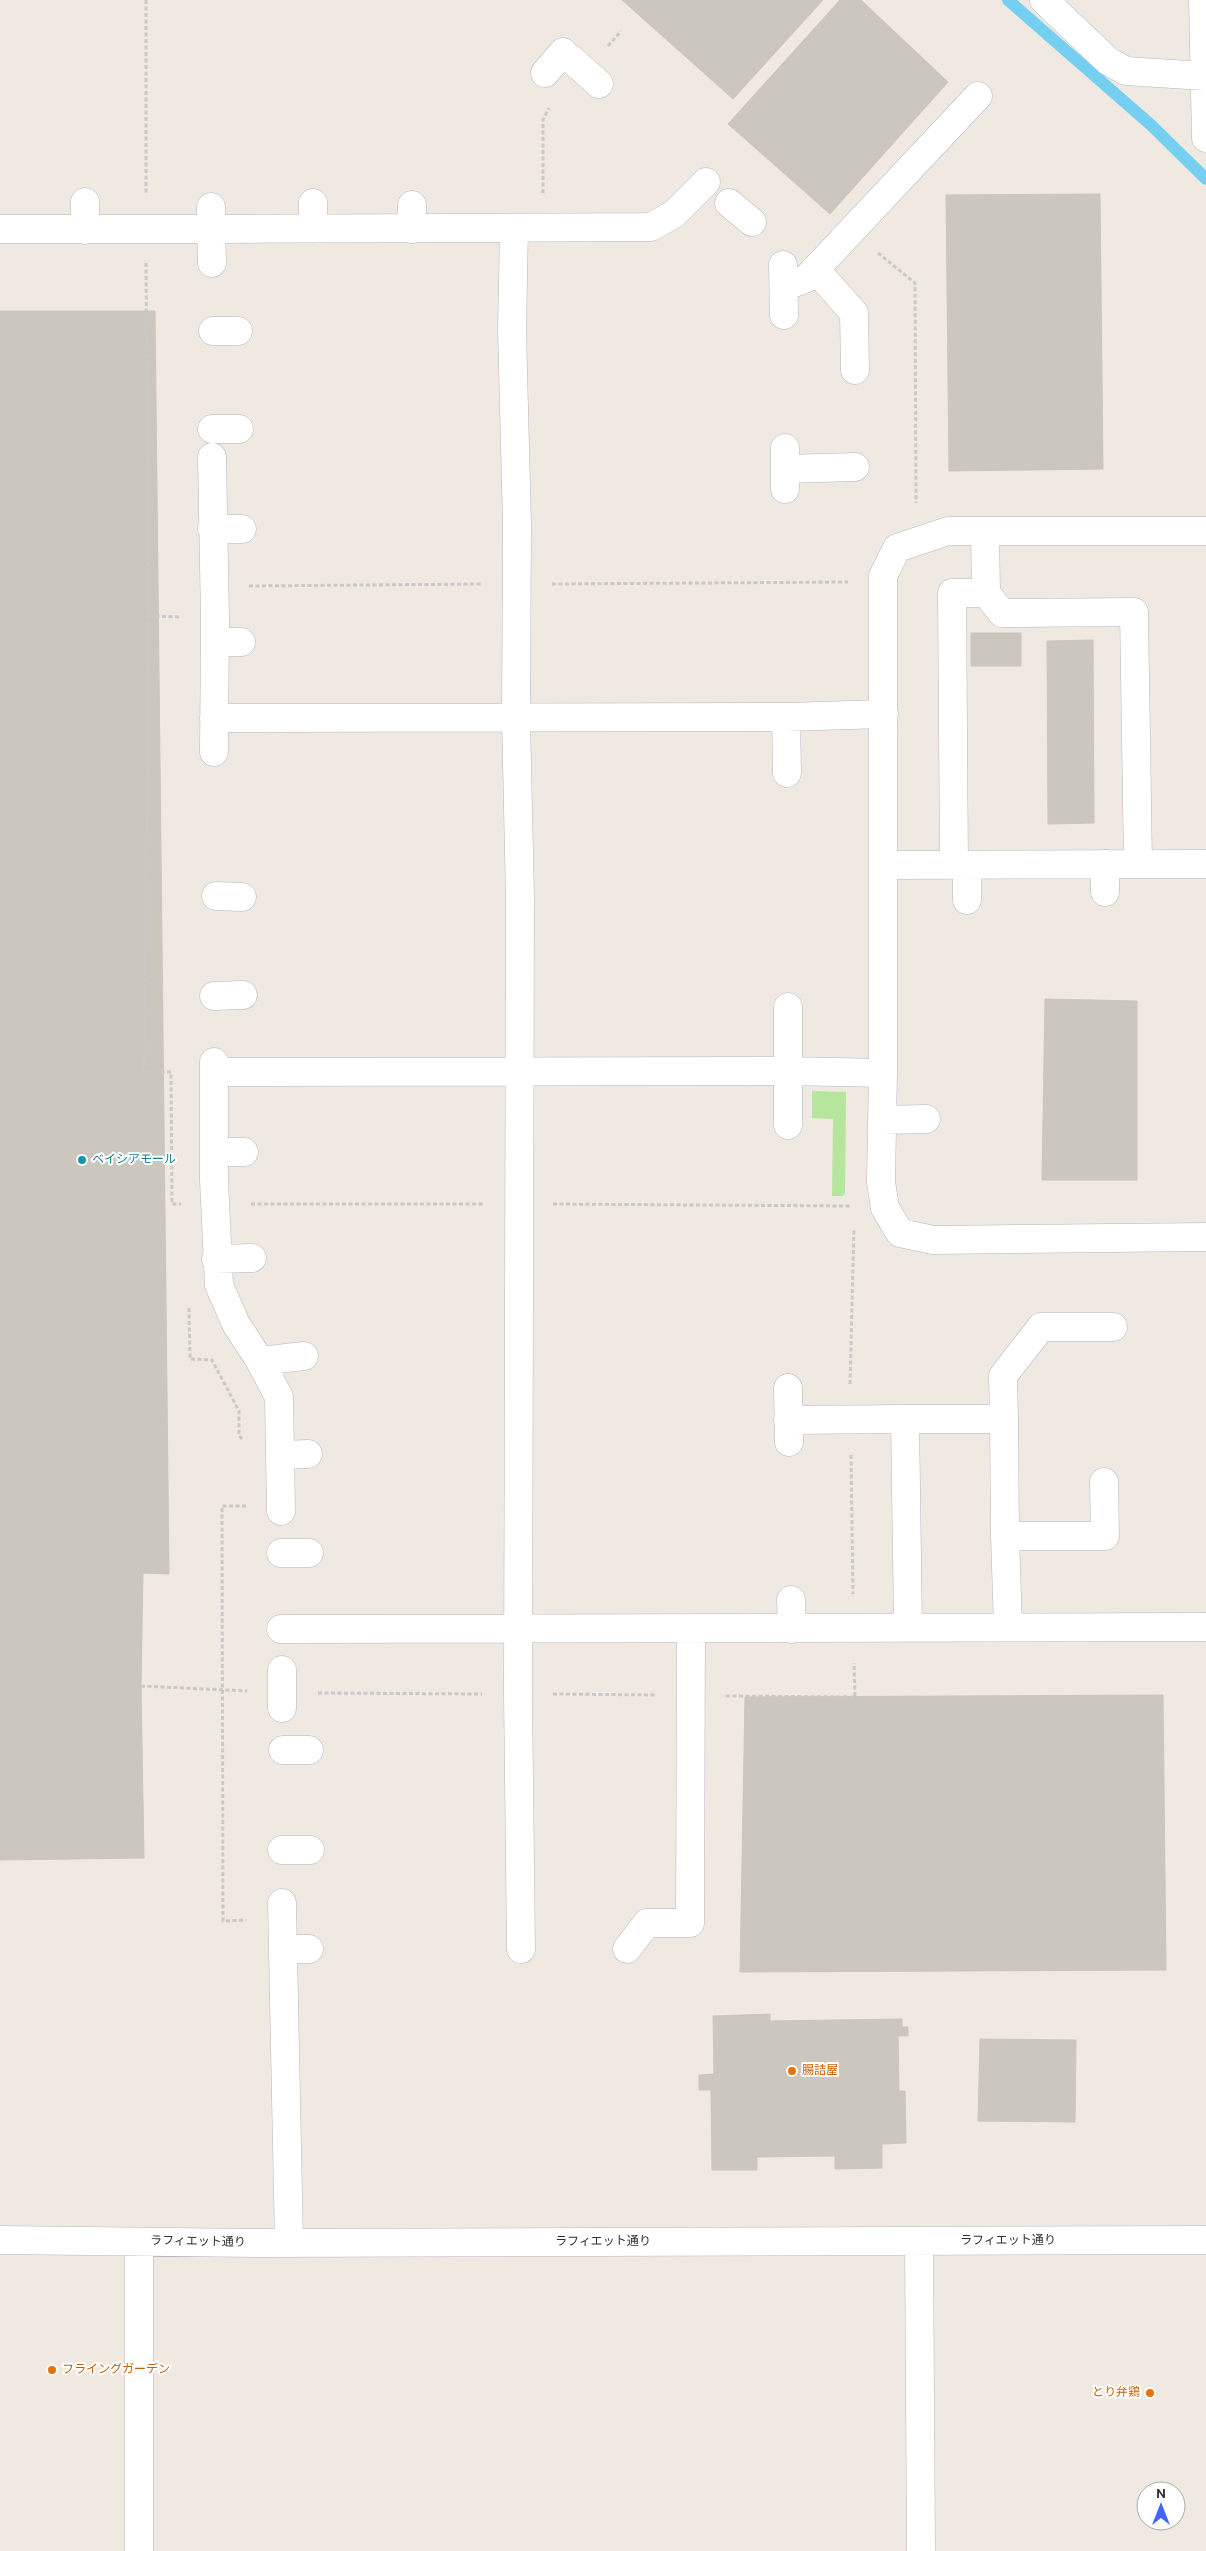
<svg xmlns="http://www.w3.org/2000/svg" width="1206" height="2551" font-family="Overpass,'Noto Sans JP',sans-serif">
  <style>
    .green { fill: #b6e59e }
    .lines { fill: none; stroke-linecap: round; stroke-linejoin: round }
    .stream { stroke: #75cff0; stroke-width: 12 }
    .building { fill: #cbc7bf; stroke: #cbc5ba }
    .minor-casing { stroke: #b4b7c1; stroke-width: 29 }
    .path { stroke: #c9c9c9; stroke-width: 3; stroke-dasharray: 4 2.5; stroke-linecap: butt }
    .minor { stroke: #fff; stroke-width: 28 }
    .culture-dot { fill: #0f9aa8; stroke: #fff; stroke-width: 2 }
    .food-dot { fill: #e8710a; stroke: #fff; stroke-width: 2 }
    .labels { text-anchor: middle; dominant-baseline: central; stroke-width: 4; stroke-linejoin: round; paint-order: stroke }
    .culture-label { font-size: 12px; fill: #0d838f; stroke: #fff; text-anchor: start }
    .food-label { font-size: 12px; fill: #c56008; stroke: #fff; text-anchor: start }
    .street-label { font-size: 12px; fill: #2e2e2e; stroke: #fff }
  </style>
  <rect width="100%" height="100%" fill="#efe9e1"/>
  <path class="green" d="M812,1091L846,1092L845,1193L842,1196H832L833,1119L812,1118Z"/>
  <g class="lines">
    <path class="stream" d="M1008,0L1151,125L1206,179"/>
  </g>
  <path class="building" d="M622,0H823L733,99Z
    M840,0H861L948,82L830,214L728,124Z
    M1100,194L1103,469L949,471L946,195Z
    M0,311H155L169,1574L143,1573L141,1686L144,1858L0,1860Z
    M971,633H1021V666H971Z
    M1093,640L1094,823L1048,824L1047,641Z
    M1045,999L1137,1001V1180H1042Z
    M1163,1695L1166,1970L740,1972L745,1697Z
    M770,2014V2021L902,2019V2027H908V2036H898L899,2091H905L906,2143L882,2144V2168L835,2169V2156L757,2157V2170H712L711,2090H699V2075L714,2074L713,2016Z
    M980,2039L1076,2040L1075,2122L978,2121Z"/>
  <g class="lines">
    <defs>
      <path id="minor" d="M1044,0L1108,61L1126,71L1204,76
        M1203,0L1206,138
        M571,59L599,84
        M545,73L563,52
        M85,202V230
        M313,203V229
        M729,203L752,222
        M412,205V229
        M211,207V229L651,227L674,214L706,182
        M0,229H211L212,263
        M514,229L512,330L517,524L516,718L520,898L518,1694L521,1949
        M783,265L784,315
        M815,269L854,313L855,370
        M784,287L807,278L978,96
        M213,331H238
        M212,429H239
        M785,448V489
        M212,457L215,618L214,752
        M785,469L855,467
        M212,529H242
        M1206,531H948L897,548L883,576V1073L881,1182L885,1208L900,1233L933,1240L1206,1237
        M986,593L1002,613L1134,612L1138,864
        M215,642H241
        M786,717L787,773
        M214,718L786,717L884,714
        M1105,864V892
        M884,865L1206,864
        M954,865L952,593H986L985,531
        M967,865V900
        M216,896L242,897
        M214,996L243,995
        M788,1007V1125
        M214,1062V1180L219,1285L236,1324L260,1361L279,1397L281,1511
        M214,1072L788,1071L883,1073
        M883,1120L926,1119
        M214,1152H244
        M216,1259L252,1258
        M260,1361L304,1356
        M788,1388L789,1442
        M905,1419H1004L1005,1536
        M1004,1419L1003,1376L1041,1327H1113
        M788,1420L905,1419L908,1627
        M282,1455L308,1454
        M281,1553H309
        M791,1600L792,1629
        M1008,1627L1005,1536H1105L1104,1482
        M281,1629L1206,1627
        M282,1670V1708
        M283,1750H309
        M282,1850H310
        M282,1903L289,2243
        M283,1949H309
        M627,1949L647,1923H690L691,1629
        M0,2240L263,2243L1206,2240
        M919,2241L921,2551
        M139,2551V2242"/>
    </defs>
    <use href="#minor" class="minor-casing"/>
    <path class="path" d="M146,0V194
      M608,46L621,31
      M543,193V120L549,108
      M878,253L915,283L916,503
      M146,263L149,616L144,1072H171L172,1204H181
      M552,584L848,582
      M249,586L481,584
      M149,616L181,617
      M251,1204H485
      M553,1204L850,1206
      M189,1308L190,1359L212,1360L239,1411V1436L243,1440
      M850,1384L854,1228
      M851,1455L853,1594
      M246,1506H222L223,1921L246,1920
      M141,1686L247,1691
      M318,1693L482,1694
      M553,1694L657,1695
      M726,1696L855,1697L854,1663"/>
    <use href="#minor" class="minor"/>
  </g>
  <circle class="culture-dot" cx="82" cy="1160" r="5"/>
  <g class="food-dot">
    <circle cx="792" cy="2071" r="5"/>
    <circle cx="52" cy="2370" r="5"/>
    <circle cx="1150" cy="2393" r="5"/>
  </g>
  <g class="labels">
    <g class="culture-label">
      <text x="92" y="1160">ベイシアモール</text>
    </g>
    <g class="food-label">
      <text x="802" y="2071">腸詰屋</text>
      <text x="62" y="2370">フライングガーデン</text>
      <text x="1140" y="2393" text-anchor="end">とり弁鶏</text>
    </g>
    <g class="street-label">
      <text x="1008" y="2241">ラフィエット通り</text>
      <text transform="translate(198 2242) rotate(1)">ラフィエット通り</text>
      <text x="603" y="2242">ラフィエット通り</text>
    </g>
  </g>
  <g transform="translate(1161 2506)"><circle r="24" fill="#ffffff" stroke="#ababab"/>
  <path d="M0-4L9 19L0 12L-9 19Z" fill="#4264fb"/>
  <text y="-8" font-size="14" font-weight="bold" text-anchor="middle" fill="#2e2e2e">N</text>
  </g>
</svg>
